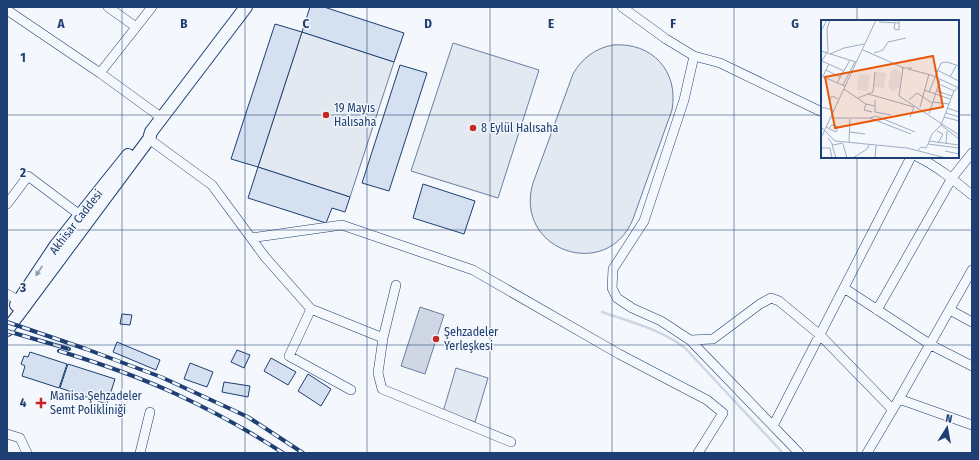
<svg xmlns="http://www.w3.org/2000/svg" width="979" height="460" font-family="'Fira Sans Condensed',sans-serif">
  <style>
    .green { fill: #e3e9f0; stroke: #687fa3 }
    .water { fill: #cfd7e4; stroke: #687fa3 }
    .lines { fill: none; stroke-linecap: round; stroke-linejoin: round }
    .stream { stroke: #cfd7e4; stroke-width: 2.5 }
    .building { fill: #d5e0f0; stroke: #1d3f73 }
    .minor-casing { stroke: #1d3f73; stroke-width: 10 }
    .major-casing { stroke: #1d3f73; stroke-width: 14 }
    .minor { stroke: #f4f7fb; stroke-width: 9 }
    .major { stroke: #f4f7fb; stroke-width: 12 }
    .rail-casing { stroke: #1d3f73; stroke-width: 4 }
    .rail { stroke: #f4f7fb; stroke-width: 2.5; stroke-dasharray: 8; stroke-linecap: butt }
    .oneway { fill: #889bb7 }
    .grid { fill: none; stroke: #1d3f73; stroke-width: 1; stroke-opacity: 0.55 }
    .poi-dot { fill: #c62828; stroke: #f4f7fb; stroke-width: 1.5 }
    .labels { text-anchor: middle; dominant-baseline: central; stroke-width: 3; stroke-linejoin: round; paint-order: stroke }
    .poi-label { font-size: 12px; fill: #1d3f73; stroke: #f4f7fb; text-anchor: start }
    .street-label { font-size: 12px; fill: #1d3f73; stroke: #f4f7fb }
    .inset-road { fill: none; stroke: #9eadc5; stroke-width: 1 }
    .view { fill: #e8590c; fill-opacity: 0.15; stroke: #e8590c; stroke-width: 2 }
    .inset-edge { fill: none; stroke: #1d3f73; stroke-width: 2 }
    .grid-label { font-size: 13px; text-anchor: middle; font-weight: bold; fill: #1d3f73; stroke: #f4f7fb; stroke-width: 3; stroke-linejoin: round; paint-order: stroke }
  </style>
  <rect width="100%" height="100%" fill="#f4f7fb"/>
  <path class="green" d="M302,32L394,62L350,197L258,167Z
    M453,43L539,70L498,198L411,171Z
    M613,45C652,42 679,71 672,110L633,219C607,283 513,250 533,183L573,74C582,58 596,48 613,45Z
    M456,368L488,378L475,422L443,412Z"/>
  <path class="water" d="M420,307L444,315L425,374L401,366Z"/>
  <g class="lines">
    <path class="stream" d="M602,312C630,322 661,329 685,348L783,453"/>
  </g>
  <path class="building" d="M310,7H324L404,33L394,62L302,32Z
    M275,24L302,32L258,167L231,159Z
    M400,65L427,73L389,191L362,183Z
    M258,167L350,197L345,212L332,208L326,223L248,198Z
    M423,184L475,201L464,234L413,218Z
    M122,314L132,315L130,325L120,324Z
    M117,342L160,360L156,370L113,352Z
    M237,350L250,355L244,368L231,362Z
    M30,352L67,364L59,388L22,376L25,366L21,364L24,356L28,357Z
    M271,358L296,372L288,385L264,371Z
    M190,363L213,372L207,387L184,379Z
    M68,364L115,379L107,404L60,388Z
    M308,374L331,389L321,406L298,391Z
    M224,382L250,386L248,397L222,392Z"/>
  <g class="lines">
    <defs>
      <path id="minor" d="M108,7L136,27
        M622,7L666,39L694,56L720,63L822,112
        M7,10L100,73L162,118
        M694,56L684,100L644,221L613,269L612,288L617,298L632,308L661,321L690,340L799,453
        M100,73L152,7
        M149,139L212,185L265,257L311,309L383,338
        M918,157C938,167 955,181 972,195
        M7,204L28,176L80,215
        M251,238L342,225L473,270L619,354L707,400L723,413L698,453
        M396,285L383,338L378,373L382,389L511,442
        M844,288L931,345L972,366
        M7,294L23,303
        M311,309L289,356L351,390
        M877,310L952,178L972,153
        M950,310L972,322
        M690,340L713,339L760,304L771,298L779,301L820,335L892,409
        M899,399L972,425
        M773,426L911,157
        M7,434L20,438L27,453
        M140,453L150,412
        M867,453L899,399L972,270"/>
      <path id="major" d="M16,305L56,245L128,155
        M7,330L149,139L151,132L246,7"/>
    </defs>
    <use href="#minor" class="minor-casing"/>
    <use href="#major" class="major-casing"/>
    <use href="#minor" class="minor"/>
    <use href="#major" class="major"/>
    <defs>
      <path id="rail" d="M7,322L86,349L161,377L248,417L303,453
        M7,331L69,349
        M59,351C99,363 139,377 176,394C213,411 249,431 283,453"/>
    </defs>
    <use href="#rail" class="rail-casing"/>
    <use href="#rail" class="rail"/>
  </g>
  <defs><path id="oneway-solid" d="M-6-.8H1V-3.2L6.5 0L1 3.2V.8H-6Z"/></defs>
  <use class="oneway" href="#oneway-solid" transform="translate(39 271) rotate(124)"/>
  <path class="grid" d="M122,7V453M245,7V453M367,7V453M490,7V453M612,7V453M734,7V453M857,7V21M7,115H822M958,115H972M857,157V453M7,230H972M7,345H972"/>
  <g class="poi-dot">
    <circle cx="326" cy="115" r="4"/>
    <circle cx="473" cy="128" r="4"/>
    <circle cx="436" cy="339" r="4"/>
    <path d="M39 397h4v4h4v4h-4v4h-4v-4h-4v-4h4z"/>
  </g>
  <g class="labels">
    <g class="poi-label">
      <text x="334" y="108">19 Mayıs<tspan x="334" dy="14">Halısaha</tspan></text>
      <text x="481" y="128">8 Eylül Halısaha</text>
      <text x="444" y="332">Şehzadeler<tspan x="444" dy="14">Yerleşkesi</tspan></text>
      <text x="50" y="396">Manisa Şehzadeler<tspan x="50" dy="14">Semt Polikliniği</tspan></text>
    </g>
    <g class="street-label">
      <text transform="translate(76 222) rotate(-52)">Akhisar Caddesi</text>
    </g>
  </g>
  <g transform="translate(821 20)">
    <rect width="138" height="138" fill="#f4f7fb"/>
    <path d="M75,48L80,53L79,67L71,72L67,66L70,51ZM55,52L65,53L63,68L53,67ZM38,54L49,55L47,71L36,70Z" fill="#e3e9f0"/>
    <path class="inset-road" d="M58,2L78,3M74,3L73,9L78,10V0M0,11L6,0M42,30L83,48M0,31L35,42M53,33L62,30L67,22L85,18M9,34L23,28L43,24M1,41L23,51M0,42L7,31L6,9L9,0M91,48H82L78,76L138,115M87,49L110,55L138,68M5,50L19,57M116,50L138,61M0,56L24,66M2,56L8,44M129,57L135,46M16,63L29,40M118,64L133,71M22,65L34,42M23,69L45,84L54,86M103,70L129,79M116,71L131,76M108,72L120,43L126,42L138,46M47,74L93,87L89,97M37,78L52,72L54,52M54,80V92L70,95M88,80L96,73L111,83M8,81L11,76L17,79M112,82L128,84M45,84L43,90L51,92M0,87L12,90M99,87L108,54M126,88L138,92M125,93L138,97M108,94L119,60M123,97L138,101M9,98H49L90,114M49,98L55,96L94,112M120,105L138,119M0,107L14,121L86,128L125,138M5,107L15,112L17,107L11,105L8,108M116,111L122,114L117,123M29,112L44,114M0,118L55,0M7,118L12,125L22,123M108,121L138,125M28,122L29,99M22,124L26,138M107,124L111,114L120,105L133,71L137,68M125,124L126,111M11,125L15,138M0,128H9L11,138M97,130L100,127L105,128L107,124L138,128M124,131L138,134M32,138L46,129L48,125M54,138L55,126"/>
    <path class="view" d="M112,36L122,87L14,108L4,57Z"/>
    <rect width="138" height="138" class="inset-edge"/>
  </g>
  <g class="grid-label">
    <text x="61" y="28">A</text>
    <text x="184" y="28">B</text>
    <text x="306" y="28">C</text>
    <text x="428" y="28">D</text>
    <text x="551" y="28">E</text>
    <text x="673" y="28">F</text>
    <text x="795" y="28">G</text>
    <text x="23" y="62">1</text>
    <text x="23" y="177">2</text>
    <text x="23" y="292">3</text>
    <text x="23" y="407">4</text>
  </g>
  <rect width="979" height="460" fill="none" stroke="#1d3f73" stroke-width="16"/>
  <g transform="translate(947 428) rotate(11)" stroke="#f4f7fb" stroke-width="3" paint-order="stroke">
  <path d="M0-3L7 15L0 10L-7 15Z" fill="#1d3f73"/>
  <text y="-6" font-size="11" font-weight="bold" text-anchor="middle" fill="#1d3f73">N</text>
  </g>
</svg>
